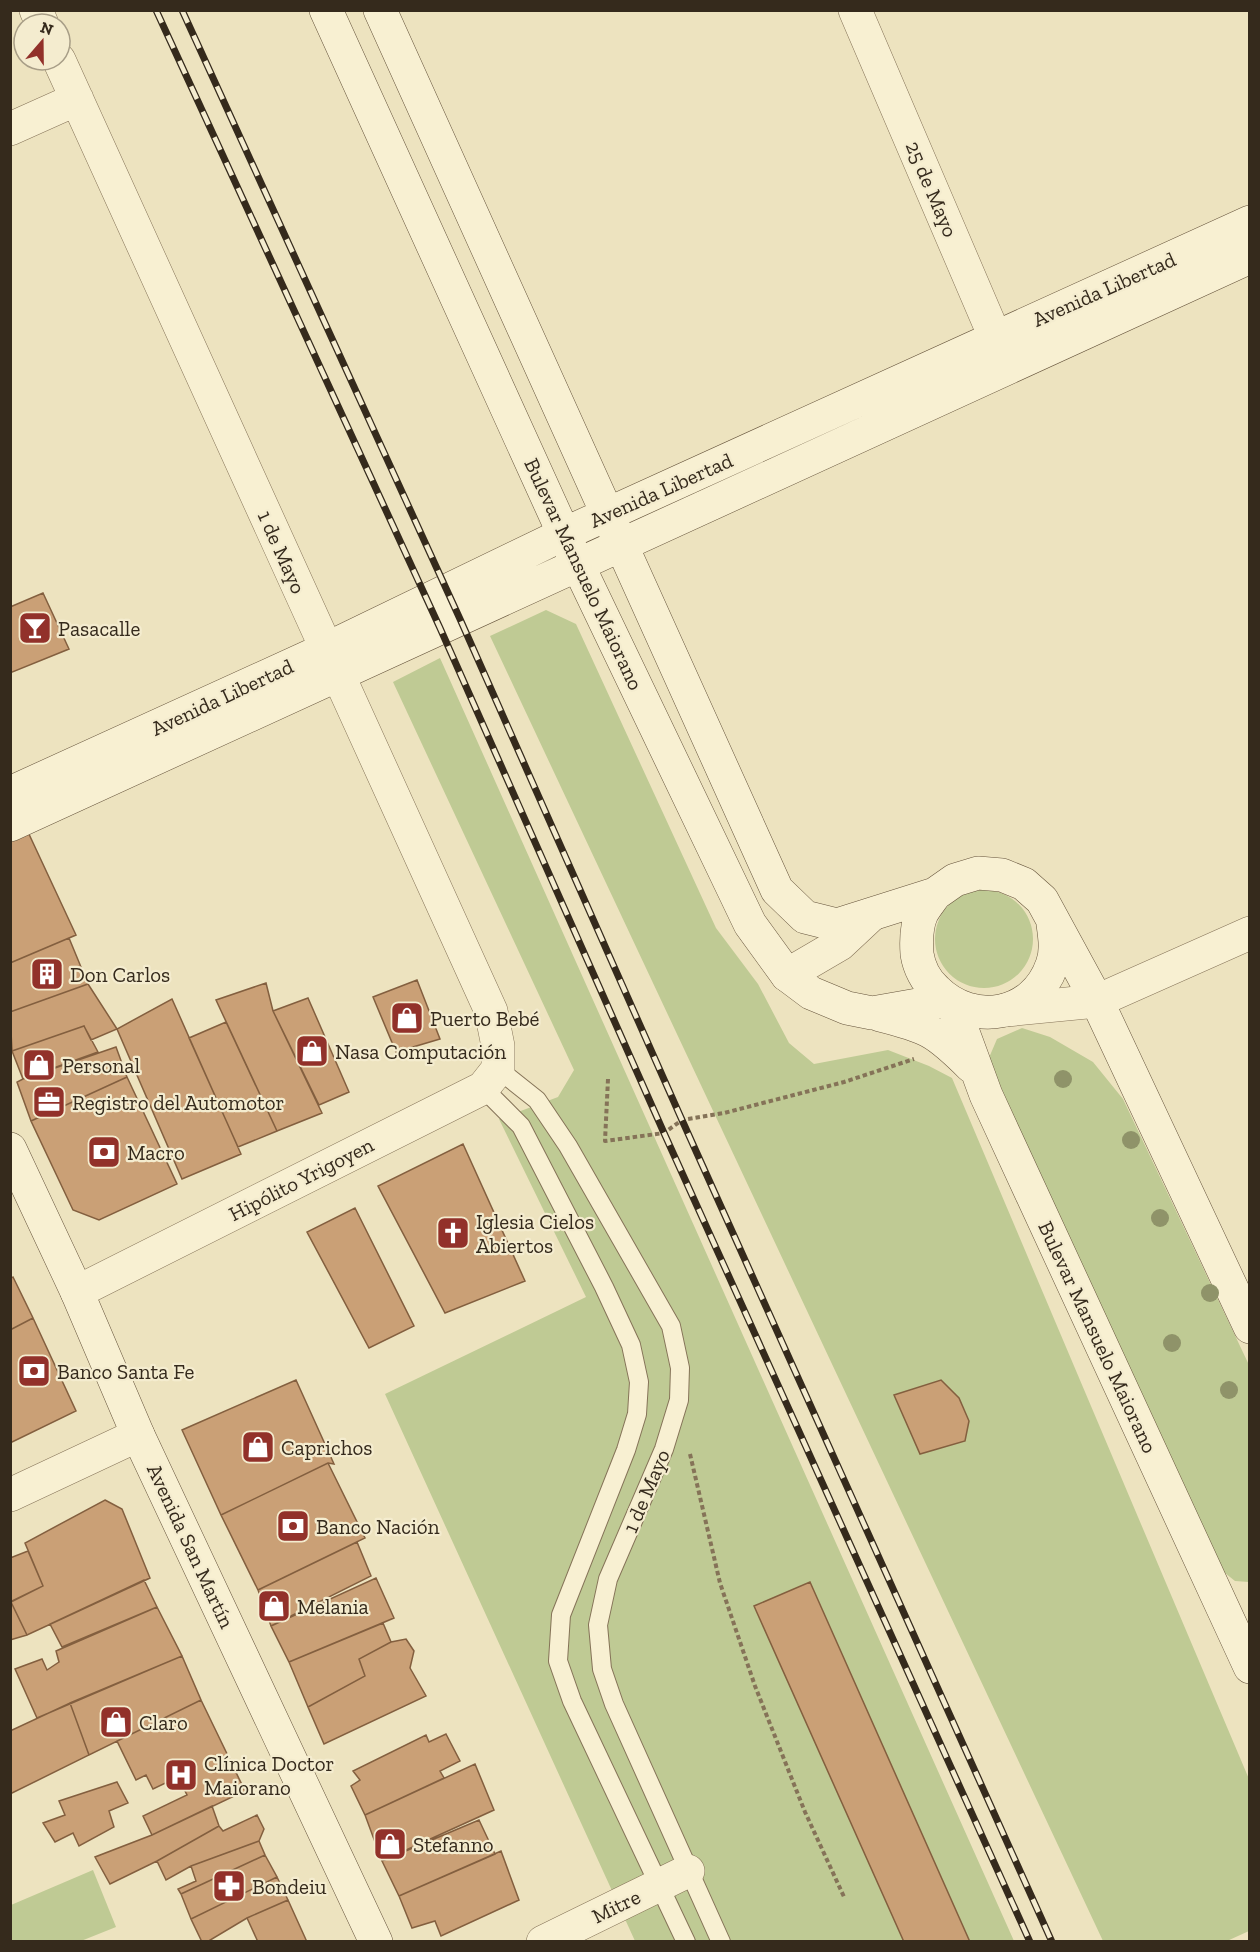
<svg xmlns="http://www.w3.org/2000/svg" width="1260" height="1952" font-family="'Zilla Slab',serif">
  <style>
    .green { fill: #bfca94 }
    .building { fill: #caa076; stroke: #835f3f; stroke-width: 1.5 }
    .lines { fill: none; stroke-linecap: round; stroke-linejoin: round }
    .lane-casing { stroke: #857358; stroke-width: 20 }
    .street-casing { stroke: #857358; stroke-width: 34 }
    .secondary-casing { stroke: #66543c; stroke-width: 34 }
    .path { stroke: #857358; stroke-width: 4; stroke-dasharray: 4.5 3; stroke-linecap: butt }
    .lane { stroke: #f8f0d2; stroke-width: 18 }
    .street { stroke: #f8f0d2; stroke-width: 33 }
    .secondary { stroke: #f8f0d2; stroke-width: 33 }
    .rail-casing { stroke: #352a1c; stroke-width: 7 }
    .rail { stroke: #f4eccf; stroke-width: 4.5; stroke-dasharray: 14; stroke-linecap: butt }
    .tree { fill: #8f9369 }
    .labels { text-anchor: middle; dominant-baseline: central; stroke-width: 4.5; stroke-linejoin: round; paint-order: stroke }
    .street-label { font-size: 21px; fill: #352a1c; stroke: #f4eccf }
    .poi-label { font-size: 21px; fill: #352a1c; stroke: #f4eccf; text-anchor: start }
  </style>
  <rect width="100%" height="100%" fill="#ede3bf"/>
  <path class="green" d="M546,610L576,624L716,928L758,984L789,1043L814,1064L888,1050L929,1066L952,1078L1249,1779V1931L1227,1941H1103L490,636Z
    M440,658L1014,1941H635L385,1394L586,1297L499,1119L558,1097L574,1070L393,682Z
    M935 939a49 49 0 1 1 98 0a49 49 0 1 1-98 0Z
    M1022,1028L1050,1037L1093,1062L1123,1099L1249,1365V1582L1235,1581L1220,1569L988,1060L997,1039Z
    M93,1870L116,1927L81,1941H11V1905Z"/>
  <path class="building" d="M43,593L69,649L10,673V607Z
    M28,832L76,935L10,963V841Z
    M69,938L88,984L10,1012V963Z
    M417,980L440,1039L396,1052L373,997Z
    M266,983L273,1011L322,1113L277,1131L216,1000Z
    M88,984L117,1029L91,1040L84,1026L12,1051L10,1012Z
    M308,998L349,1092L319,1105L273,1011Z
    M172,999L241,1154L182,1179L117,1029Z
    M226,1022L277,1131L238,1147L189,1038Z
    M84,1026L98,1052L23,1079L12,1051Z
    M116,1047L127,1077L31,1121L17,1082L23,1079Z
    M127,1077L177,1184L99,1220L73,1210L31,1121Z
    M463,1144L525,1281L445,1313L378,1186Z
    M355,1208L414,1326L369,1348L307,1232Z
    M13,1277L33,1318L10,1330V1279Z
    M33,1318L76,1411L10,1443V1330Z
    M296,1380L334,1464L328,1463L221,1515L182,1430Z
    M941,1380L959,1398L969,1421L965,1441L920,1454L894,1395Z
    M328,1463L365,1538L258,1590L221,1515Z
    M105,1500L122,1509L150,1578L27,1635L11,1602L43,1586L25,1543Z
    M357,1542L371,1576L271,1626L258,1590Z
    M28,1551L43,1586L10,1602V1558Z
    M376,1578L394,1618L289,1662L271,1626Z
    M144,1580L157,1607L62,1647L50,1624Z
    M810,1582L970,1942H904L754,1606Z
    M11,1602L27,1635L10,1640V1602Z
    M157,1607L182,1656L37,1718L15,1669L42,1659L47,1670L59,1662L56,1651Z
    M383,1623L391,1642L359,1659L365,1676L308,1707L289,1662Z
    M406,1639L414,1651L410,1668L426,1696L324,1744L308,1707L365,1676L359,1659L391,1642Z
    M182,1656L201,1700L89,1755L70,1703Z
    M201,1700L245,1791L152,1835L143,1816L187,1795L178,1777L153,1789L146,1775L136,1780L117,1741Z
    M70,1703L89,1755L10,1794V1731Z
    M446,1734L460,1761L440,1771L444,1778L365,1815L351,1786L360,1780L353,1771L426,1735L429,1742Z
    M475,1764L494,1810L382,1861L365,1815Z
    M117,1782L128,1803L109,1811L114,1827L79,1846L73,1833L55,1842L43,1823L65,1815L59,1801Z
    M212,1806L219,1826L157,1861L110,1884L95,1857L152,1835Z
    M257,1815L264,1829L259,1841L191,1866L166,1880L157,1861L219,1826L223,1831Z
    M479,1820L495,1854L399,1896L382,1861Z
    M259,1841L265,1855L181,1894L178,1889L196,1881L191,1866Z
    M501,1851L519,1900L441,1936L435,1921L412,1928L399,1896Z
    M265,1855L277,1877L191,1919L181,1894Z
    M277,1877L288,1900L247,1918L207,1942H202L191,1919Z
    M288,1900L307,1942H258L247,1918Z"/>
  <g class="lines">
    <defs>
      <path id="lane" d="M498,1069L537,1100L568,1146L671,1326L680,1368L679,1400L664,1449L608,1579L598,1625L602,1669L614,1704L721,1942
        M483,1088L521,1126L604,1287L631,1345L639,1382L637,1414L626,1450L561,1615L558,1661L572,1701L686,1942"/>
      <path id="street" d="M36,10L42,24
        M855,10L1007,365
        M59,60L491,1011L498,1046V1069L483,1088L77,1292
        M10,129L77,99
        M787,975L840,944L871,915
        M1006,1010L1097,1001L1250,933
        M10,1495L138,1435
        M543,1942L688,1871"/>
      <path id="secondary" d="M326,10L578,565L750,924L787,975L811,993L847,1008L872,1013L946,1000
        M380,10L777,890L805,917L837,925L935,894L955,880L978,873L1002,875L1024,884L1042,900L1097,1001L1250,1327
        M10,793L326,649L564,534L1250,222
        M10,825L1250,257
        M935,894C931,900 926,906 922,913C916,926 916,940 917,954C919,967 926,981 936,990C973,1027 1034,1017 1052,965C1057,952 1055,938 1053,924
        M953,1005L986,1095L1250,1667
        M880,1015C928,1027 936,1031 971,1066
        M10,1149L77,1292L138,1435L376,1942"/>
    </defs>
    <use href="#lane" class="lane-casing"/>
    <use href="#street" class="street-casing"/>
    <use href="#secondary" class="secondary-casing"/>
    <path class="path" d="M608,1079L605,1141L664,1133L682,1120L724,1113L844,1082L914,1059
      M690,1454L720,1583L755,1686L805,1812L845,1899"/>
    <use href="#lane" class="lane"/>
    <use href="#street" class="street"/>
    <use href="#secondary" class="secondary"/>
    <defs>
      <path id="rail" d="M156,10L440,628L664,1133L1030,1942
        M182,10L460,619L682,1120L1052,1942"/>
    </defs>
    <use href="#rail" class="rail-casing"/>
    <use href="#rail" class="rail"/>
  </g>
  <g class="tree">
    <circle cx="1063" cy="1079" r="9"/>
    <circle cx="1131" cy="1140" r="9"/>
    <circle cx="1160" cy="1218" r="9"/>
    <circle cx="1210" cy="1293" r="9"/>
    <circle cx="1172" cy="1343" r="9"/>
    <circle cx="1229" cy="1390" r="9"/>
  </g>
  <defs>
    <symbol id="bar-square" viewBox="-11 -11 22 22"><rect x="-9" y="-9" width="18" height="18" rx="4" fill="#92312a" stroke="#f4eccf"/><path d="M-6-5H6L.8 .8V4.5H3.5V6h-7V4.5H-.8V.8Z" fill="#fff"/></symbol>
    <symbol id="building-square" viewBox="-11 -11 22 22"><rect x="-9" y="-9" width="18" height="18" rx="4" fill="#92312a" stroke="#f4eccf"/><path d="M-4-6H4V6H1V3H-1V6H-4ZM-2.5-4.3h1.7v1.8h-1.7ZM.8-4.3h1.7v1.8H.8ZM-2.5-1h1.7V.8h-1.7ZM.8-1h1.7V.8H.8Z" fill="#fff"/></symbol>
    <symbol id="shop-square" viewBox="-11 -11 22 22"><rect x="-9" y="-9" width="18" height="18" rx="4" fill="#92312a" stroke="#f4eccf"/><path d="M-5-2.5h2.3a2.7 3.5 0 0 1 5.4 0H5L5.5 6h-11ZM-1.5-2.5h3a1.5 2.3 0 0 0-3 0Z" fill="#fff"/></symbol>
    <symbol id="office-square" viewBox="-11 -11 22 22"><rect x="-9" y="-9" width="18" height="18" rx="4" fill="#92312a" stroke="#f4eccf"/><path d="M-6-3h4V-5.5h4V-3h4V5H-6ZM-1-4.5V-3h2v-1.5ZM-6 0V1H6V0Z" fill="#fff"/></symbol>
    <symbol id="bank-square" viewBox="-11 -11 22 22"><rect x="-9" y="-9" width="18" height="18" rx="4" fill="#92312a" stroke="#f4eccf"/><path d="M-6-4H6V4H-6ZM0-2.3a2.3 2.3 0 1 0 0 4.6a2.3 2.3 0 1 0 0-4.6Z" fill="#fff"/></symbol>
    <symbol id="church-square" viewBox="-11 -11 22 22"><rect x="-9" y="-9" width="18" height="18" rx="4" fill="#92312a" stroke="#f4eccf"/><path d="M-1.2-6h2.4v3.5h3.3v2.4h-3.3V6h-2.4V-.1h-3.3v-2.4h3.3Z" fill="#fff"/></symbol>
    <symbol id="hospital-square" viewBox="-11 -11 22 22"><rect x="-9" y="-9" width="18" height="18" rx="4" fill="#92312a" stroke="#f4eccf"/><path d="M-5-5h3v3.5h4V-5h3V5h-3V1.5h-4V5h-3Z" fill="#fff"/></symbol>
    <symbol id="pharmacy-square" viewBox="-11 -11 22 22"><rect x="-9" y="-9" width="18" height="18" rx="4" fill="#92312a" stroke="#f4eccf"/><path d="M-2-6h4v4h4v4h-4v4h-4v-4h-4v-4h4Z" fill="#fff"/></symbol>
  </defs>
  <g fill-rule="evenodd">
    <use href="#bar-square" x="16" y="609" width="38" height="38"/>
    <use href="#building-square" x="28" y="955" width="38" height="38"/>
    <use href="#shop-square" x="388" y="999" width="38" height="38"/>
    <use href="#shop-square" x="293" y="1032" width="38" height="38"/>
    <use href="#shop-square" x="20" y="1046" width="38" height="38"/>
    <use href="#office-square" x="30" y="1083" width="38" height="38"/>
    <use href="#bank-square" x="85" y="1133" width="38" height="38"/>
    <use href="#church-square" x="434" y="1214" width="38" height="38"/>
    <use href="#bank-square" x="15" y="1352" width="38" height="38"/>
    <use href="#shop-square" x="239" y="1428" width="38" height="38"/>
    <use href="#bank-square" x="274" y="1507" width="38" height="38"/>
    <use href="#shop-square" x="255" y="1587" width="38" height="38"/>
    <use href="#shop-square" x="97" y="1703" width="38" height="38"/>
    <use href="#hospital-square" x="162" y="1756" width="38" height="38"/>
    <use href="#shop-square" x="371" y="1825" width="38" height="38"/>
    <use href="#pharmacy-square" x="210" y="1867" width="38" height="38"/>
  </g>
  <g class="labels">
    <g class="street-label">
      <text transform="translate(932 189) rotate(67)">25 de Mayo</text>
      <text transform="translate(1104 289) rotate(-24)">Avenida Libertad</text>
      <text transform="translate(661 490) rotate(-24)">Avenida Libertad</text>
      <text transform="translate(282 552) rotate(66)">1 de Mayo</text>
      <text transform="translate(584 574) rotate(65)">Bulevar Mansuelo Maiorano</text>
      <text transform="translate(222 697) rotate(-25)">Avenida Libertad</text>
      <text transform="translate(301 1179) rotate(-27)">Hipólito Yrigoyen</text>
      <text transform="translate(1098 1337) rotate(65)">Bulevar Mansuelo Maiorano</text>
      <text transform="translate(646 1491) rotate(-67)">1 de Mayo</text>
      <text transform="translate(191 1546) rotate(65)">Avenida San Martín</text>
      <text transform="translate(616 1906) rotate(-26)">Mitre</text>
    </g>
    <g class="poi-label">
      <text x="58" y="628">Pasacalle</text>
      <text x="70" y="974">Don Carlos</text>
      <text x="430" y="1018">Puerto Bebé</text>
      <text x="335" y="1051">Nasa Computación</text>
      <text x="62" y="1065">Personal</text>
      <text x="72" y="1102">Registro del Automotor</text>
      <text x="127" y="1152">Macro</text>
      <text x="476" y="1221">Iglesia Cielos<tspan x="476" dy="24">Abiertos</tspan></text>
      <text x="57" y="1371">Banco Santa Fe</text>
      <text x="281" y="1447">Caprichos</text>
      <text x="316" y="1526">Banco Nación</text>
      <text x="297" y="1606">Melania</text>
      <text x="139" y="1722">Claro</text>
      <text x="204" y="1763">Clínica Doctor<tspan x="204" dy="24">Maiorano</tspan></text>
      <text x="413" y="1844">Stefanno</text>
      <text x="252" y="1886">Bondeiu</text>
    </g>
  </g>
  <rect width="1260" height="1952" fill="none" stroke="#352a1c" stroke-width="24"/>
  <g transform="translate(42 42) rotate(20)"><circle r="28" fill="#f4eccf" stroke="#a89e87" stroke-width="1.5"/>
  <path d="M0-4.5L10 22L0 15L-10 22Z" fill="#92312a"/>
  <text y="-9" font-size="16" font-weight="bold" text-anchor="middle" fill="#352a1c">N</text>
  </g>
</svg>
